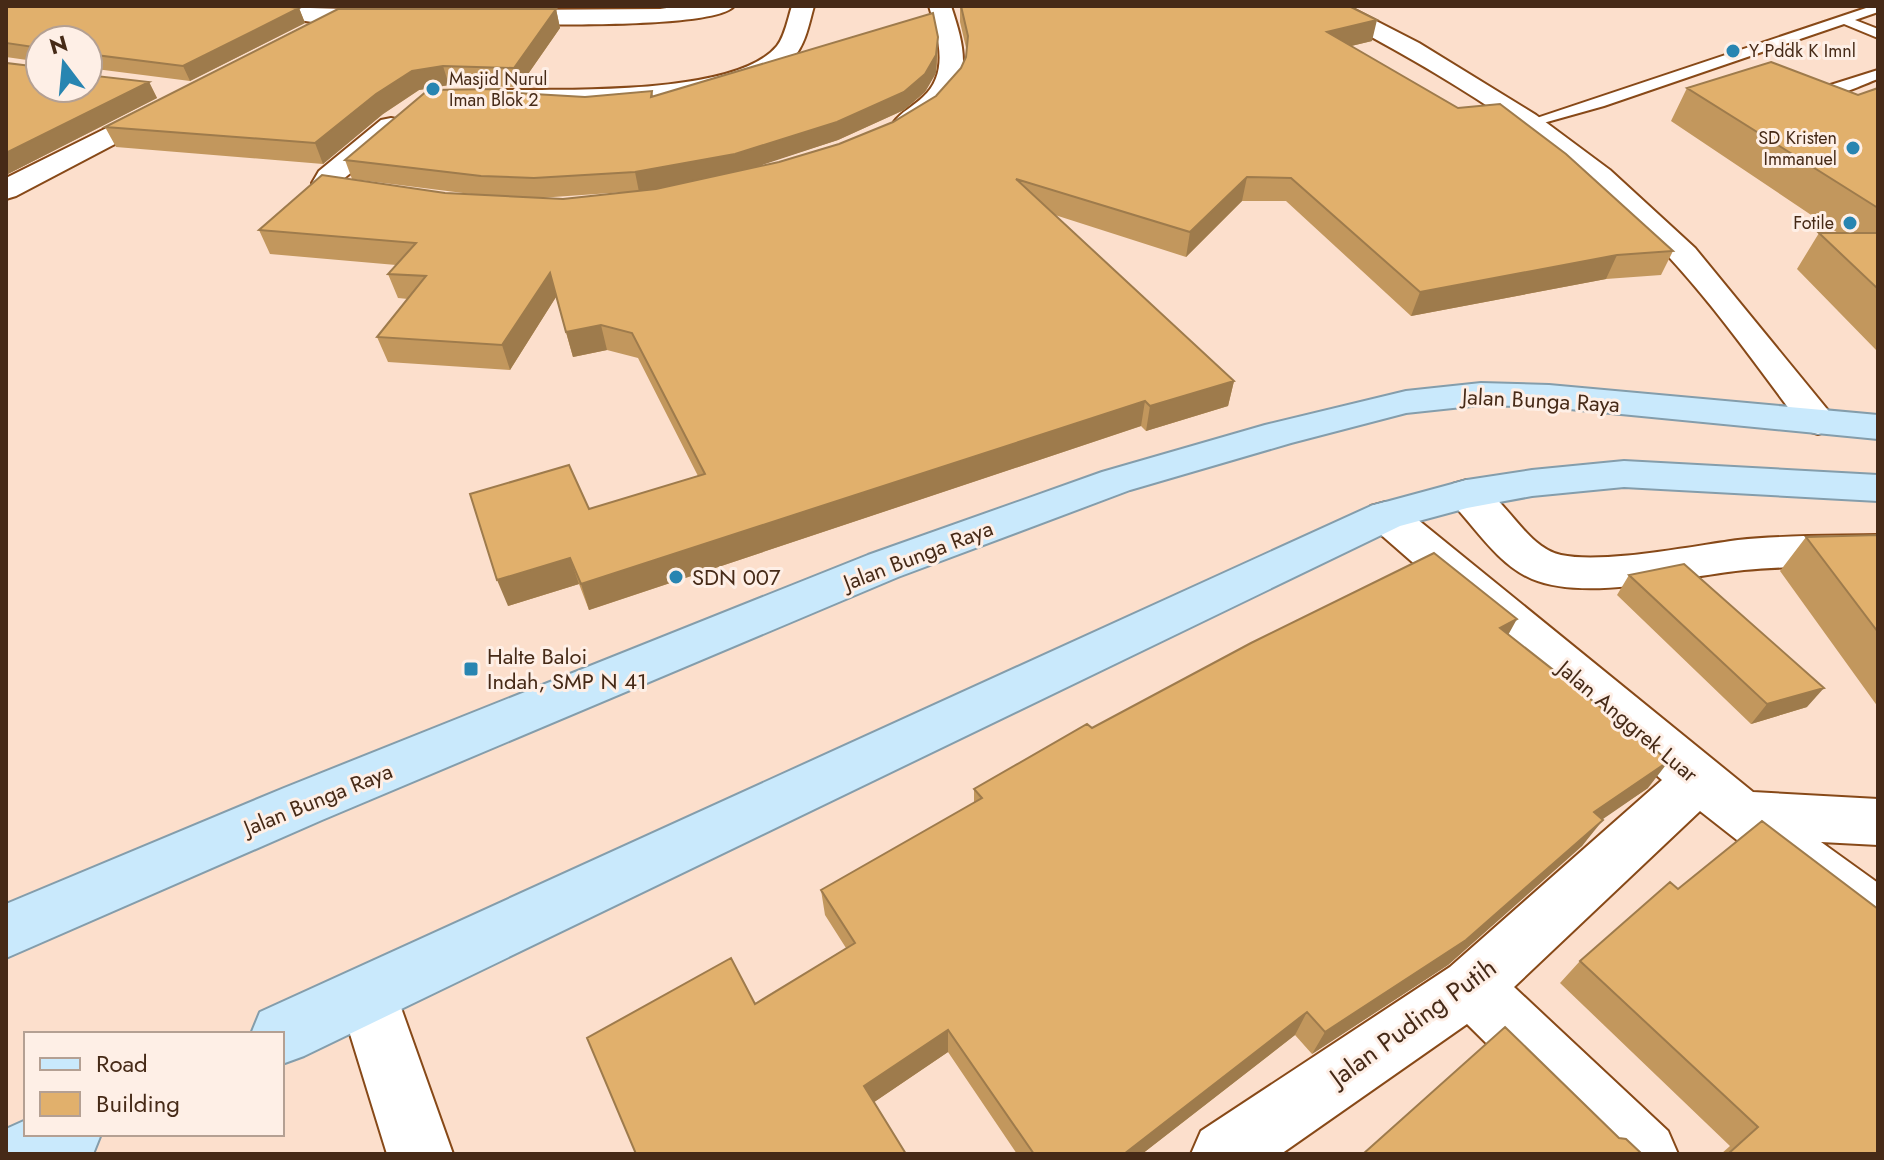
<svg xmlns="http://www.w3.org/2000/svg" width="1884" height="1160" font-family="Jost,sans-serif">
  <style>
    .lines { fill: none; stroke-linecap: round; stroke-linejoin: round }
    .service-casing { stroke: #874918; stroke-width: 4 }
    .minor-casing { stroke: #874918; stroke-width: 4 }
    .tertiary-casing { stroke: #874918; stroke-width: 4 }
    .primary-casing { stroke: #849dab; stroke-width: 4 }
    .service { fill: #fff; fill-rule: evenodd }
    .minor { fill: #fff; fill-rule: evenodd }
    .tertiary { fill: #fff; fill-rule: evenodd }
    .primary { fill: #c9e9fc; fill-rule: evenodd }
    .wall { fill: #c2975d; fill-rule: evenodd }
    .shaded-wall { fill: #9e7b4c }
    .building { fill: #e1b06c; stroke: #9e7b4c; stroke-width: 2 }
    .poi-dot { fill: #2885b1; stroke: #feefe6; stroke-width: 3 }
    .labels { text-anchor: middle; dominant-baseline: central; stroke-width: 6; stroke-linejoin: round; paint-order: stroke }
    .far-poi-label { font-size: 18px; fill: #462a17; stroke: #feefe6; text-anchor: start }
    .street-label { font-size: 22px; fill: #462a17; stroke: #feefe6 }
    .poi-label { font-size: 22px; fill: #462a17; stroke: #feefe6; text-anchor: start }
    .near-street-label { font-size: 26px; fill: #462a17; stroke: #feefe6 }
  </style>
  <rect width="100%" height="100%" fill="#fcdfcc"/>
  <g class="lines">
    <defs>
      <path id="service" d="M1872,6H1878V12L1855,20L1878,29V38L1844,24L1604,106L1529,127L1522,123Z
        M1878,70V79C1858,86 1820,107 1802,94Z"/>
      <path id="minor" d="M240,6L386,10L394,12L397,17L394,22C350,33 296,18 251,13Z
        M680,6H734C716,29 535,24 498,24L490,22L487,17L490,12L498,10L660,9Z
        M792,6H814C809,23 806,43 794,57C743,112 574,104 502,106L493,103L489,98L493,93L502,90C565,89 736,96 777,46C785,36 788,18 792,6Z
        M929,6H951C966,51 974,85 931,117C920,126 912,131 898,128L894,122C901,112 914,106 923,97C950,73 938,36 929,6Z
        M163,100L172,102L176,108L172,114L16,196L6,199V178Z
        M391,118L401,120L404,126L401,132L342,180L387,188L392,194L387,200C367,205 325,202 312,183L319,171L381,120Z
        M1467,480C1505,491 1523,547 1561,555C1604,564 1692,546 1738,540C1784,535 1831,536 1878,535V565C1833,566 1788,566 1744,570C1685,576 1587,602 1532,579C1499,565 1476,529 1453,504L1447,494L1453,484Z
        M1386,502L1401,506L1753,792L1878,799V845L1821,842L1878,883V942L1858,935L1700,811L1514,987L1668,1131L1678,1154H1598L1467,1024L1281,1154H1191L1201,1131L1450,967L1662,780L1371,526L1365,516L1371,506Z
        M368,966L389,974L453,1154H387L338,995L347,974Z"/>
      <path id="tertiary" d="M1319,6H1347L1419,43L1536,115L1610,170L1695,248L1831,414L1837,422L1831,430L1818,434L1805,430C1755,364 1707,294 1648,235C1555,141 1439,71 1322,11Z"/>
      <path id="primary" d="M1481,383L1549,385L1878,415V439L1549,407L1481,405L1406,413L1291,443L1130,490L898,577L322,820L6,958V904L284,788L868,555L1102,472L1265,425L1406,391Z
        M1624,461L1878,475V501L1624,487L1532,496L1467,508L1400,526L304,1056L282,1064V1034H251L260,1012L1371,506L1467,480L1532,470Z
        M26,1120V1134H101L93,1154H6V1129Z"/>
    </defs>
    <use href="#service" class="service-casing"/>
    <use href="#minor" class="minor-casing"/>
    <use href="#tertiary" class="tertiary-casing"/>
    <use href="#primary" class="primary-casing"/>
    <use href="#service" class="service"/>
    <use href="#minor" class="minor"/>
    <use href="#tertiary" class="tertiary"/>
    <use href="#primary" class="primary"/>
  </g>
  <path class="wall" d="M6,6H281L299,8L305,23L190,81L88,68V40H40V88H88V75L149,82L157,98L6,175V63L31,66L34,63V61L6,57Z
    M332,6H664L623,8Z
    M960,6H1349L1372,41L1351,46L1673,251L1661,275L1606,279L1411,316L1286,201H1242L1186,257L1055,215L1234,381L1228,406L1146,431L1141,426L589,610L579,584L508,606L589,509L698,476L638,358L607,350L573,357L556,297L510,370L388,362L377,337L408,299L398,298L388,274L396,265L270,254L259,230L445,193L479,195L352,179L345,160L500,92L585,97L652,91L653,96L938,54L936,73L925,92L904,110L838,140L750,168L779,162L839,144L893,122L936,96L961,68L966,57L967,52L960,22ZM625,192L563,199L539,198Z
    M556,9L560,28L519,87L449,85L419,90L383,114L323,164L116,147L105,127Z
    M1687,88L1858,95L1878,88V352L1797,269L1819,233H1838L1671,121Z
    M1878,535V707L1780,571L1806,537Z
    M1629,575L1807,707L1751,724L1617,595Z
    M1508,634L1648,788L1602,819L1582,846L1448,965L1312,1054L1295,1035L1142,1154H1017L948,1052L874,1102L755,1004L846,948L825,915L821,890L974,803V789L1092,728Z
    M1678,889L1878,1154H1721L1730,1146L1560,983L1580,961Z"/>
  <path class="shaded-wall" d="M299,8L305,23L190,81L183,66Z
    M556,9L560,28L519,87L514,68Z
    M1377,20L1372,41L1322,53L1327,32Z
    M938,37L936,73L925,92L904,110L838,140L738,173L639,192L635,172Z
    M443,66L449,85L419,90L383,114L323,164L315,143L376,94L412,71Z
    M149,82L157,98L6,175V153Z
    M1247,177L1242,201L1186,257L1190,232Z
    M1617,255L1606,279L1411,316L1420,292Z
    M550,273L556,297L510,370L502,345Z
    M601,325L607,350L573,357L566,332Z
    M1234,381L1228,406L1146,431L1150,406Z
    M1145,401L1141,426L589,610L581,584Z
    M570,558L579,584L508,606L497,580Z
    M1517,619L1502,646L1500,628Z
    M1824,688L1807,707L1751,724L1767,704Z
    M1669,761L1648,788L1574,839L1594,812Z
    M1603,820L1582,846L1448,965L1312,1054L1325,1032Z
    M1307,1012L1295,1035L1142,1154H1124Z
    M948,1030V1052L867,1107L864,1086Z"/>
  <path class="building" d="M6,6H281L299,8L183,66L88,54V40H40V88H88V75L149,82L6,153V63L31,66L34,63V47L6,43Z
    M961,6H1349L1377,20L1327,32L1458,108L1500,104L1566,154L1673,251L1617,255L1420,292L1291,178L1247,177L1190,232L1016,179L1234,381L1150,406L1145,401L581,584L570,558L497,580L470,494L569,465L589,509L705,474L632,333L601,325L566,332L550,273L502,345L377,337L426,276L388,274L416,243L259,230L322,175L445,193L563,199L656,189L779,162L839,144L893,122L936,96L961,68L966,57L968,36Z
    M338,9H556L514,68L443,66L412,71L376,94L315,143L105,127Z
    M933,13L938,37L936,55L925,74L904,92L837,122L735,154L635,172L534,178L481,176L345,160L428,90L500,89L498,92L585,97L652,91L651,97Z
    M1771,62L1858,95L1878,88V208L1687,88Z
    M1819,233H1878V289Z
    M1878,535V632L1806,537Z
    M1434,553L1517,619L1500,628L1669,761L1594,812L1603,820L1466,940L1325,1032L1307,1012L1124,1154H1034L948,1030L864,1086L906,1154H636L587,1038L731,958L755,1004L855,943L821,890L982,798L974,789L1087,724L1092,728L1251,643Z
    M1684,564L1824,688L1767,704L1629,575Z
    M1762,821L1878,909V1154H1728L1758,1127L1580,961L1670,882L1678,889Z
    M1505,1027L1619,1138L1626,1139L1642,1154H1363Z"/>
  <g class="poi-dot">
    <circle cx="1733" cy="51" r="8"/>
    <circle cx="433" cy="89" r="8"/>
    <circle cx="1853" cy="148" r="8"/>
    <circle cx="1850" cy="223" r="8"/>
    <circle cx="676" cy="577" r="8"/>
    <rect x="463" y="661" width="16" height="16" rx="4"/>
  </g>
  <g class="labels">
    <g class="far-poi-label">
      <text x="1749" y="51">Y Pddk K Imnl</text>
      <text x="449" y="79">Masjid Nurul<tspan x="449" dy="21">Iman Blok 2</tspan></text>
      <text x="1837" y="138" text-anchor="end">SD Kristen<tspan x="1837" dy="21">Immanuel</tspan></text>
      <text x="1834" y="223" text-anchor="end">Fotile</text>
    </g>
    <g class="street-label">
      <text transform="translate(1541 400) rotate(3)">Jalan Bunga Raya</text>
      <text transform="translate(918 555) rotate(-21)">Jalan Bunga Raya</text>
      <text transform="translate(1628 721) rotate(40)">Jalan Anggrek Luar</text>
      <text transform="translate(318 799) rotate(-22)">Jalan Bunga Raya</text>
    </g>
    <g class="poi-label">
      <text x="692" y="577">SDN 007</text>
      <text x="487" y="656">Halte Baloi<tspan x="487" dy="25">Indah, SMP N 41</tspan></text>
    </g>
    <g class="near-street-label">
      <text transform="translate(1413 1022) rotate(-36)">Jalan Puding Putih</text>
    </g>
  </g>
  <rect width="1884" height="1160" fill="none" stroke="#462a17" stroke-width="16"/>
  <rect x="24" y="1032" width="260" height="104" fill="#feefe6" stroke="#b4a093" stroke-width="2"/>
  <rect x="40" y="1058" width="40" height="12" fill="#c9e9fc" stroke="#b4a093" stroke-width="2"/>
  <text x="96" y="1072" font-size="24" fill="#462a17">Road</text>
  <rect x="40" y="1092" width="40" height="24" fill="#e1b06c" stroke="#b4a093" stroke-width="2"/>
  <text x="96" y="1112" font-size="24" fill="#462a17">Building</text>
  <g transform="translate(64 64) rotate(344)"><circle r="38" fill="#feefe6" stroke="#b4a093" stroke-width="2"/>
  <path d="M0-6L14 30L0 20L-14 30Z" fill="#2885b1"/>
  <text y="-12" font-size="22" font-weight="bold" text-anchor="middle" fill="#462a17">N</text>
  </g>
</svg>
